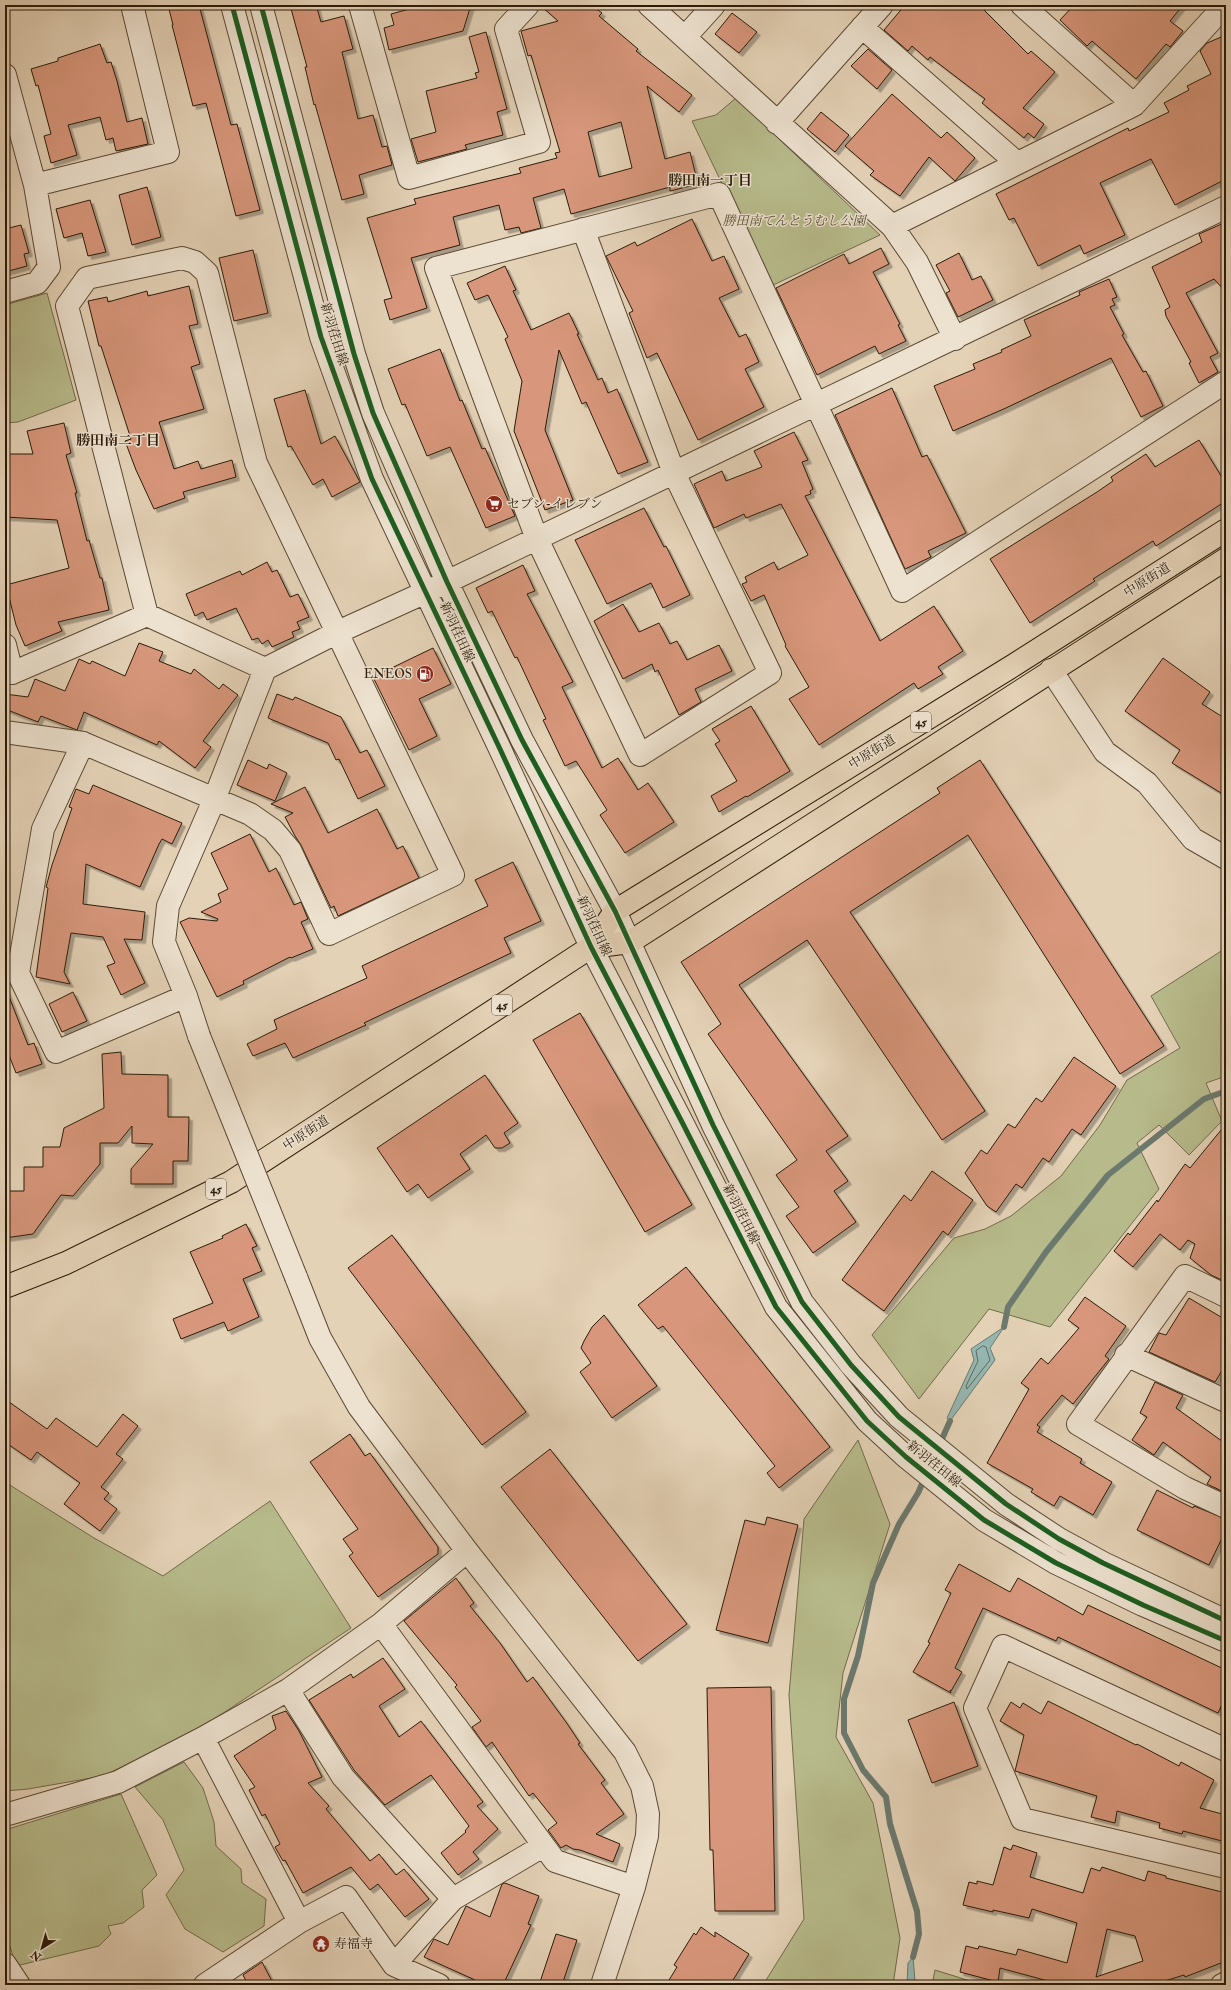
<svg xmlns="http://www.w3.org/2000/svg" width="1231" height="1990" font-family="'IM FELL Double Pica','Noto Serif JP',serif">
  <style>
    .green { fill: #b7bb8c; stroke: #716b4a }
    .water { fill: #95b7b1; stroke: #6b796e }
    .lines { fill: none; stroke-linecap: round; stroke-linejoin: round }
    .shore { stroke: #60695d; stroke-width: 1 }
    .stream { stroke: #6b796e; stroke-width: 6 }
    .building { fill: #d8977b; stroke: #2b1b09; fill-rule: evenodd; filter: url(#shadow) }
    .minor-casing { stroke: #594934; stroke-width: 24 }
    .major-casing { stroke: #2b1b09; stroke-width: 24 }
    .minor { stroke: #ede2d0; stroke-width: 22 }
    .major { stroke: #e4d2b7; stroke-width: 22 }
    .minor-bridge-casing { stroke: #594934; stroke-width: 24; stroke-linecap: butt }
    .minor-bridge { stroke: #ede2d0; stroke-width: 22 }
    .cycleway-casing { stroke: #ede2d0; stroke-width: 8 }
    .cycleway { stroke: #1b5e20; stroke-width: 5 }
    .labels { text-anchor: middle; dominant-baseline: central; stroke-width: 3; stroke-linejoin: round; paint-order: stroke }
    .shield { fill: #ede2d0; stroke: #655745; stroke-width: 1 }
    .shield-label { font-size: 12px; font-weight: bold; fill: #2b1b09 }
    .park-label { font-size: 13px; font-style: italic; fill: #554b30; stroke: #ede2d0 }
    .street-label { font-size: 13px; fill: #2b1b09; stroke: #ede2d0 }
    .poi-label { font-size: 13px; fill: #2b1b09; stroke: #ede2d0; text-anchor: start }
    .neighbourhood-label { font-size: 14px; font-weight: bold; fill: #2b1b09; stroke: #ede2d0 }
  </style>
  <defs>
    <filter id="shadow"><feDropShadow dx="3.5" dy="3.5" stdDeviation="0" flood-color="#0004"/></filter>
  </defs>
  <rect width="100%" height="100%" fill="#e4d2b7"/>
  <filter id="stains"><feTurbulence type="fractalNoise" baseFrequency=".005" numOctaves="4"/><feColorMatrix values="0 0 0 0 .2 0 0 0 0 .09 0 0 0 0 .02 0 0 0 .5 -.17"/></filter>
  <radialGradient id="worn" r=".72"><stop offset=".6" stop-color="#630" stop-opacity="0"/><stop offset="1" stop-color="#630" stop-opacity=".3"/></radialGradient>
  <path class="green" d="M736,98L880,235L771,286L692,121L716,115Z
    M47,293L76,400L18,422L5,423V305Z
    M1226,948V1076L1206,1083L1222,1121L1189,1155L1159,1125L1137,1143L1159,1189L1050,1327L989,1309L919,1399L872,1335L954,1238L985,1229L1011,1216L1061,1176L1100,1125L1127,1080L1180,1048L1151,996Z
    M858,1440L890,1524L843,1673L836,1737L873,1803L900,1938L893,1985H763L804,1919L789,1695L804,1519Z
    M5,1482L94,1538L163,1576L270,1501L351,1628L198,1730L103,1776L28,1789L5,1791Z
    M184,1762L203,1788L214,1822L216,1846L241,1869L242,1883L266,1899L264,1926L223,1952L185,1929L166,1895L184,1870L163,1820L135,1787Z
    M121,1794L157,1875L142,1890L144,1907L123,1923L108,1926L111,1934L99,1946L16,1966L7,1937H5V1830Z
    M935,1970L983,1985H932Z"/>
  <path class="water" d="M1004,1327L990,1348L995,1360L950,1421L947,1418L974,1360L971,1349Z
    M913,1957L915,1981L913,1985H907L908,1963Z"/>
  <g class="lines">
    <path class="shore" d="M983,1346L986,1347L990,1360L967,1389L966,1386L978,1361L976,1351Z"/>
    <path class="stream" d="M1004,1327L1008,1307L1046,1252L1108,1175L1204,1099L1226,1091
      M913,1957L919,1934L917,1911L890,1824L886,1797L863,1770L844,1733V1699L858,1656L873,1583L899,1524L918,1493L950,1421"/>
  </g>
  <path class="building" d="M168,5H199L231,125L237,124L260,210L236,216L206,103L193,106L172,25H173Z
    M290,5H316L321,22L344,16L353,49L342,52L358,119L373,115L382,147L387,146L392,165L359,175L364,194L342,200L315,104L314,105L305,67H307Z
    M424,5H471L463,31L389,50L384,28L394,25L391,14Z
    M540,5H591L602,13L599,16L638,49L636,51L692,95L679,112L647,86L665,159L690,152L698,184L670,191V187L571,214L564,189L533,198L541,228L521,233L519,227L505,230L499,205L453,217L460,245L411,258L427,308L390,320L384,300L392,298L367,218L416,204L414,199L521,173L519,168L557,158L555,153L560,152L531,55L528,56L521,31L558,21ZM621,122L632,168L599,177L588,132Z
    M905,5H979L1028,54L1031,51L1055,72L1023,108L1044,124L1034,138L1028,133L1024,138L982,103L985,99L930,57L928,60L912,46L908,51L884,30Z
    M1074,5H1183L1170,21L1183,31L1170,47L1166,44L1136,79L1092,41L1087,46L1060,20Z
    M732,13L757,32L739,53L715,34Z
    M486,32L507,109L497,112L503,135L465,145L467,149L418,162L411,139L436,132L426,91L477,78L475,73L479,72L469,37Z
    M1226,35V179L1175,205L1151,159L1100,183L1125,235L1084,254L1080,245L1038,266L1014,218L1009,220L996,194L1128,128L1129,131L1169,112L1164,103L1189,90L1187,86L1211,74L1200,51L1207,43Z
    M100,44L107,63L111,62L117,81L127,122L142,118L148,144L116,151L113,138L106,140L100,117L68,125L77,155L51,163L44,136L51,134L38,85L36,86L31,69L58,61V58Z
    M868,49L892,70L877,89L851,66Z
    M892,94L941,138L947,132L975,158L955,181L929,157L900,196L870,175L874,171L845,146Z
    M821,112L849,135L835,152L807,129Z
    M147,187L161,237L132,245L119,195Z
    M90,200L106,252L88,256L82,233L64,238L56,209Z
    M692,219L712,261L724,256L739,289L719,298L739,337L746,334L759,362L745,369L764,407L698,440L657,353L647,358L629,313L633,311L606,256L635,242L637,246Z
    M1226,222V292L1214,279L1186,293L1218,353L1210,357L1218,372L1199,383L1189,363L1191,362L1166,316L1165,310L1170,307L1152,267L1202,242L1199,234Z
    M21,225L29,253L24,254L27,266L5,272V229Z
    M881,248L889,264L873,272L900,324L898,325L906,341L879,354L875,346L817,375L776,288L844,254L849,264Z
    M253,250L268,313L234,321L219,258Z
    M959,253L972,280L981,276L993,300L958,317L946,293L950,291L936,265Z
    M505,266L516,290L513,291L531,330L569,313L579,334H577L598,380L602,378L608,393L617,389L648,462L618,474L586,402L582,404L559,350L545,430L573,500L545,510L514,431L522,381L505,339L508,337L488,295L475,300L467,283Z
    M1109,279L1117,297L1112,299L1115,305L1110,307L1124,334L1122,335L1143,372L1146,371L1163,406L1141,417L1111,358L1006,408L953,431L934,386L975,369L973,364L1002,352L1001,350L1031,336L1024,320L1080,295L1079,292Z
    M189,286L198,324L189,326L200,364L191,367L204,409L159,422L174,469L198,461L201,469L232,460L236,477L183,492L185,498L154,509L136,470L125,441L131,439L101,346H99L88,301L107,297L108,302L147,291L148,296Z
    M440,349L460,401L462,400L482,449L485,448L515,516L486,528L450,447L427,456L405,404L402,405L388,369Z
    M892,388L922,457L927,455L966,533L928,551L931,557L905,569L835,415Z
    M305,390L321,444L335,436L360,482L332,497L323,479L313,485L291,446L288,447L274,399Z
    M64,423L71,453L66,455L77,493H75L87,541L89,540L100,578H102L109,610L58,622L62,631L25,646L16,625L6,585L69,568L57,520L5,517V454H33L27,431Z
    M794,432L808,460L802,462L813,489L810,491L811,494L805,496L880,641L934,606L963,651L938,667L943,674L918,689L914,683L819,745L789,699L809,687L785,646L786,645L764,595L751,601L742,584L747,582L745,577L774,562L778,570L808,555L781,504L746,518L744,514L714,528L694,484L722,471L726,481L762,467L754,451Z
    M1199,440L1226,484V501L1156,546L1153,541L1093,579L1095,581L1030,623L990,559L1097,492L1113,481L1111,477L1146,454L1155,467Z
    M644,508L664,547L666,546L690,595L663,608L651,583L607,604L575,540Z
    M267,562L272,572L277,570L290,597L298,594L309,617L297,622L300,629L292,632L294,637L272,647L268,640L262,644L258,638L252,640L236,608L207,620L203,612L195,616L186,594L240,571L242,575Z
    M523,565L535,591L527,594L573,682L562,687L602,768L618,758L638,790L648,783L674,822L625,853L600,815L607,810L576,761L565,766L543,720L546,719L517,657L515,658L492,611L488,613L476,588Z
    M623,604L639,632L659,623L670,644L677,641L687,660L719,645L732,671L695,689L701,702L679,715L658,670L655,672L652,664L623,679L594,621Z
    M139,643L163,652L159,661L191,674L194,669L219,689L223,684L238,695L203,741L211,747L195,768L159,741L157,745L84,712L77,730L41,716L38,722L5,709V694L28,697L35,679L65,691L79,659L90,664L92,661L125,676Z
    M433,648L451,684L419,699L437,736L409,750L373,677Z
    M1163,658L1210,692L1202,704L1226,719V796L1172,763L1180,750L1125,711Z
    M277,694L293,700L295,697L341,717L360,753L367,750L385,786L358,799L339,759L336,760L328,743L268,718Z
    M751,706L790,771L747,797L746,796L719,812L711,796L737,781L715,744L720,741L712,729Z
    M248,760L267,769L269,764L287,773L275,801L237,785Z
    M980,760L1164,1046L1120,1074L968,835L850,912L985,1111L942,1140L807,940L739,985L848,1136L826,1151L848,1181L834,1191L856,1222L813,1253L786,1216L799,1207L776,1175L797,1160L708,1034L721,1024L681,962L940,793L937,788Z
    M93,785L182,823L172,844L162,839L159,844L140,887L86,864L83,904L145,912L142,940L124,939L145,983L121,995L107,966L115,963L103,937L71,933L64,972L70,984L36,977L48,888L46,887L52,865L72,808L69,807L76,789L89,794Z
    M305,787L328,833L377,809L397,849L403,846L419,878L338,916L334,906L331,908L301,845L295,836L285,817L293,813L271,804Z
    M250,834L269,872L276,868L294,905L301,902L308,919L301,922L313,949L291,958L290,957L243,981L244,984L217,997L180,922L189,918L217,921L218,919L201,912L221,902L218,894L228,889L211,853Z
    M513,862L541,921L504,938L511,953L364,1023L366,1025L293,1058L285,1043L253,1056L247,1044L277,1029L274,1020L367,978L362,966L488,906L475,880Z
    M6,989L28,1045L34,1043L42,1064L16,1073L5,1045Z
    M73,992L87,1021L62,1032L49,1004Z
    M580,1013L692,1205L645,1232L533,1040Z
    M121,1052L122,1074L168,1075V1117H189L188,1161H173V1184H131V1169L153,1144L132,1143V1126L118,1143H100V1164L73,1196L61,1195L33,1234L5,1238V1191H24V1167H43V1147H60L64,1128L104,1108L102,1054Z
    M1074,1057L1116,1086L1081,1135L1072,1129L1049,1162L1043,1158L1022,1188L1016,1184L996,1212L987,1206L965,1173L981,1150L987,1154L1008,1124L1015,1128L1036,1098L1042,1102Z
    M485,1075L518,1123L504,1133L510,1143L502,1148H495L486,1135L460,1154L470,1169L428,1198L418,1184L407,1192L377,1148Z
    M1226,1124V1282L1211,1275L1190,1258L1195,1244L1188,1240L1180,1250L1160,1234L1133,1267L1114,1251L1128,1233L1130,1235L1157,1200L1158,1202L1185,1164L1190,1168Z
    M932,1171L973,1200L948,1235L943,1231L884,1311L842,1280L904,1195L911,1201Z
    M246,1224L257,1246L252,1248L262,1271L243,1279L259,1317L228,1331L224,1322L181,1339L173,1319L213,1303L190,1252L223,1238L222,1236Z
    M392,1235L526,1412L482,1445L348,1268Z
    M686,1267L830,1447L779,1488L767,1473L775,1466L663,1326L658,1329L638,1305Z
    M1085,1297L1126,1326L1105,1356L1109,1359L1073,1404L1062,1395L1037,1425L1040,1427L1037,1432L1082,1459L1080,1463L1112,1482L1093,1515L1060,1496L1054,1506L1031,1492L1033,1489L987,1463L1029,1389L1021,1383L1041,1358L1048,1364L1079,1328L1068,1320Z
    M1189,1298L1226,1320V1364L1215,1382L1149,1352L1159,1333L1166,1335Z
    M604,1315L657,1386L612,1418L580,1372L591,1363L581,1348L584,1341L592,1327Z
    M1155,1382L1183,1395L1176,1408L1226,1444V1493L1207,1484L1211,1477L1163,1442L1154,1455L1132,1440L1147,1417L1140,1413Z
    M5,1399L47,1429L56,1418L97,1447L123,1414L138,1426L116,1454L123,1459L101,1487L109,1493L104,1499L117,1509L100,1531L64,1504L80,1483L37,1452L31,1460L5,1442Z
    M350,1434L365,1456L370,1453L438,1547V1554L378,1597L349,1556L353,1553L343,1539L358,1529L310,1462Z
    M550,1449L687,1624L638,1661L501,1487Z
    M1157,1490L1193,1508L1194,1506L1226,1519V1530L1209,1565L1137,1530Z
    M767,1517L798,1525L768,1643L716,1630L745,1520L765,1525Z
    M959,1564L1010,1592L1018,1578L1083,1615L1088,1605L1226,1670V1696L1218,1713L1058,1637L1056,1641L983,1608L955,1668L962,1672L951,1691L950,1690L951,1693L913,1672L930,1643L928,1642L951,1593L945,1590Z
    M456,1578L474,1603L470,1606L500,1643L527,1682L533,1677L566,1722L580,1743L578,1744L605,1780L601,1783L624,1814L596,1834L620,1844L613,1862L580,1850L573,1849L566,1845L561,1848L548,1830L557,1823L533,1793L529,1796L492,1742L486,1747L472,1727L481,1721L455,1687L457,1685L404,1621Z
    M383,1658L405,1689L379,1706L399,1737L421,1721L483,1802L477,1806L498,1829L473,1852L479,1859L458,1875L441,1853L466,1832L465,1831L469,1826L431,1775L385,1805L354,1770L309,1700L351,1674L353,1678Z
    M771,1687L775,1911H715L713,1850H710L707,1688Z
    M1048,1701L1136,1745L1137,1744L1179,1766L1181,1762L1214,1780L1200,1808L1222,1814V1817L1226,1818V1842L1183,1831L1182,1834L1159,1828L1160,1823L1117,1811L1115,1823L1091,1817L1097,1796L1015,1771L1024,1735L1000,1721L1011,1702L1020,1708L1023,1703L1041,1714Z
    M954,1702L978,1766L932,1783L908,1720Z
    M286,1711L299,1731L322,1777L308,1783L329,1806L326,1809L370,1861L379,1854L396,1875L404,1869L429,1899L405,1917L378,1884L370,1890L351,1867L303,1893L285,1860L283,1861L275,1847L280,1844L265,1814L262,1816L249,1790L255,1787L234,1756L276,1729L272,1716Z
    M1013,1845L1037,1853L1030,1877L1083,1893L1091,1868L1100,1871L1102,1867L1145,1881L1148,1871L1166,1876V1878L1226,1893V1961L1185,1977L1184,1975L1152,1985H1063L1000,1968L998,1982L960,1972L966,1946L978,1949L979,1946L1016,1955L1018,1949L1067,1963L1077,1923L1032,1909L1029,1918L993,1910V1912L963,1905L969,1882L977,1884V1881L993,1885L1004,1847L1011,1850ZM1107,1929L1135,1936L1143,1961L1096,1977Z
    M505,1883L539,1896L528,1924L531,1925L503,1985H473L475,1980L424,1957L434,1939L448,1945L466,1906L490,1917L502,1884Z
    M701,1927L715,1937V1932L749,1954L730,1985H666L677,1967L674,1965L694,1933L696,1935Z
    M556,1934L577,1940L562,1985H539Z
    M262,1962L274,1985H248L243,1975Z"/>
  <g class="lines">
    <defs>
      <path id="minor" d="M232,5L321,337L372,479L500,749L591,947L683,1124L776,1307L867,1421L906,1457L984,1520L1056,1563L1143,1605L1226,1641
        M261,5L354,354L373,413L447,582L522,740L615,911L713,1125L802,1302L851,1365L899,1417L1006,1504L1059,1539L1103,1563L1226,1621
        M360,5L409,178L539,142L506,29L528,5
        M649,5L892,226L917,262L955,339
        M1022,5L1134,105
        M862,27L1017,163
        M685,37L714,5
        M5,75L35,185L49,267L37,283L5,292
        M777,123L882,5
        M35,185L168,152L132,5
        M892,226L1134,105L1217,14
        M583,229L674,473L770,673L640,755L537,539L436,268L719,194L902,591L1226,382
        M5,645L12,673
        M1051,670L1105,752L1147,783L1193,839L1226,858
        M5,672L12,673L147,615L265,669
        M5,732L83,743L43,829L18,973L56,1052L186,996
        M83,743L250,814L273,830L290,850L329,934L453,875L256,463L207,273L195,262L182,258L87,278L67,306L147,615
        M199,1036L186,996L164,942L168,906L214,800L265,669L338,632L426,592L1226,207
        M296,1277L320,1338L359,1407L467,1551L625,1752L642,1786L648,1814L647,1836L634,1887L602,1985
        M1226,1296L1185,1276L1078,1424L1185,1488L1226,1507
        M1126,1355L1226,1401
        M381,1624L555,1861L634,1887
        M288,1690L343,1777L453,1899
        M203,1738L299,1922
        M1226,1750L1003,1646L975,1708L1022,1819L1226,1867
        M5,1815L118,1782L203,1738L288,1690L381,1624L467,1551
        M5,1964L19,1985
        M394,1965L453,1899L543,1846
        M205,1985L299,1922L346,1897L394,1965L439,1985
        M1222,1985L1226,1983"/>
      <path id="major" d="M591,947L630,942L1226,559
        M5,1287L66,1263L231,1182L591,947L615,911L1014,665L1226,530"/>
    </defs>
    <use href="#minor" class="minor-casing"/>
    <use href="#major" class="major-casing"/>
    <use href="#minor" class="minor"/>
    <use href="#major" class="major"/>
    <defs>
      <path id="minor-bridge" d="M199,1036L296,1277"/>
    </defs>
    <use href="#minor-bridge" class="minor-bridge-casing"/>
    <use href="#minor-bridge" class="minor-bridge"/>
    <defs>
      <path id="cycleway" d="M232,5L321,337L372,479L500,749L591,947L683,1124L776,1307L867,1421L906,1457L984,1520L1056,1563L1143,1605L1226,1641
        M261,5L354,354L373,413L447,582L522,740L615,911L713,1125L802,1302L851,1365L899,1417L1006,1504L1059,1539L1103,1563L1226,1621"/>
    </defs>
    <use href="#cycleway" class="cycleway-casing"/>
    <use href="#cycleway" class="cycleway"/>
  </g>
  <defs>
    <symbol id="supermarket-disc" viewBox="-11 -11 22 22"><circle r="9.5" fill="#8f2418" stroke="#ede2d0"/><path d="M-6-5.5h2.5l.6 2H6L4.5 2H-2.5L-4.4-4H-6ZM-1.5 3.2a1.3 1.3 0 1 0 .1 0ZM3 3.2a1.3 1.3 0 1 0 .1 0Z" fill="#fff"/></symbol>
    <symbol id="fuel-disc" viewBox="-11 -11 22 22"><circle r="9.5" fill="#8f2418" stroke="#ede2d0"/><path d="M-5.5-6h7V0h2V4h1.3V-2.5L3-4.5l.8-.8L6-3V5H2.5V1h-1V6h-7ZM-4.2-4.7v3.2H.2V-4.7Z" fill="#fff"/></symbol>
    <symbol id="temple-disc" viewBox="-11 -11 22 22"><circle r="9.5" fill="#8f2418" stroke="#ede2d0"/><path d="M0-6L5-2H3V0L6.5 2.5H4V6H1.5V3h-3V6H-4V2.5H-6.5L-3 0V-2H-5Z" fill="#fff"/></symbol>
  </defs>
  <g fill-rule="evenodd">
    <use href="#supermarket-disc" x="484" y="494" width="20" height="20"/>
    <use href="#fuel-disc" x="415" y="664" width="20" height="20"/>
    <use href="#temple-disc" x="311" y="1934" width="20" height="20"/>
  </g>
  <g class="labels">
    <g class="shield">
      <rect x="911" y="712" width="20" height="20" rx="3"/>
      <rect x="492" y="995" width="20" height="20" rx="3"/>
      <rect x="206" y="1179" width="20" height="20" rx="3"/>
    </g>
    <g class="shield-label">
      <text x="921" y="722">45</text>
      <text x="502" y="1005">45</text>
      <text x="216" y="1189">45</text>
    </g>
    <g class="park-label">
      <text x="794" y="221">勝田南てんとうむし公園</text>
    </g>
    <g class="street-label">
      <text transform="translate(334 334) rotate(73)">新羽荏田線</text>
      <text transform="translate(1147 580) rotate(-32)">中原街道</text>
      <text transform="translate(457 632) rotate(65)">新羽荏田線</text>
      <text transform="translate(872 752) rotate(-32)">中原街道</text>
      <text transform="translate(594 926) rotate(65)">新羽荏田線</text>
      <text transform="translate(306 1133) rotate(-33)">中原街道</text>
      <text transform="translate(741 1214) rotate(63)">新羽荏田線</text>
      <text transform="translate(934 1464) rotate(39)">新羽荏田線</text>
    </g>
    <g class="poi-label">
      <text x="507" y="504">セブン-イレブン</text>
      <text x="412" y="674" text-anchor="end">ENEOS</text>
      <text x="334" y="1944">寿福寺</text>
    </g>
    <g class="neighbourhood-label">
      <text x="710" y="180">勝田南一丁目</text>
      <text x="118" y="440">勝田南二丁目</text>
    </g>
  </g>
  <rect width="1231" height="1990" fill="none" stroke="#e4d2b7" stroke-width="20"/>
  <rect x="6" y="6" width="1219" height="1978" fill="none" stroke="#2b1b09" stroke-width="2"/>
  <rect x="10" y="10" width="1211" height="1970" fill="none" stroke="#2b1b09"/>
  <g transform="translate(42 1948) rotate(217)" stroke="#ede2d0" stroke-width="3" paint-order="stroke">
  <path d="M0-3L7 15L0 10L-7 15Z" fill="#2b1b09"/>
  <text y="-6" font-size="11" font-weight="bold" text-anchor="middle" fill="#2b1b09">N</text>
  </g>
  <rect width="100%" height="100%" filter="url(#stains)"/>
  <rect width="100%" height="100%" fill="url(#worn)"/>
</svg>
